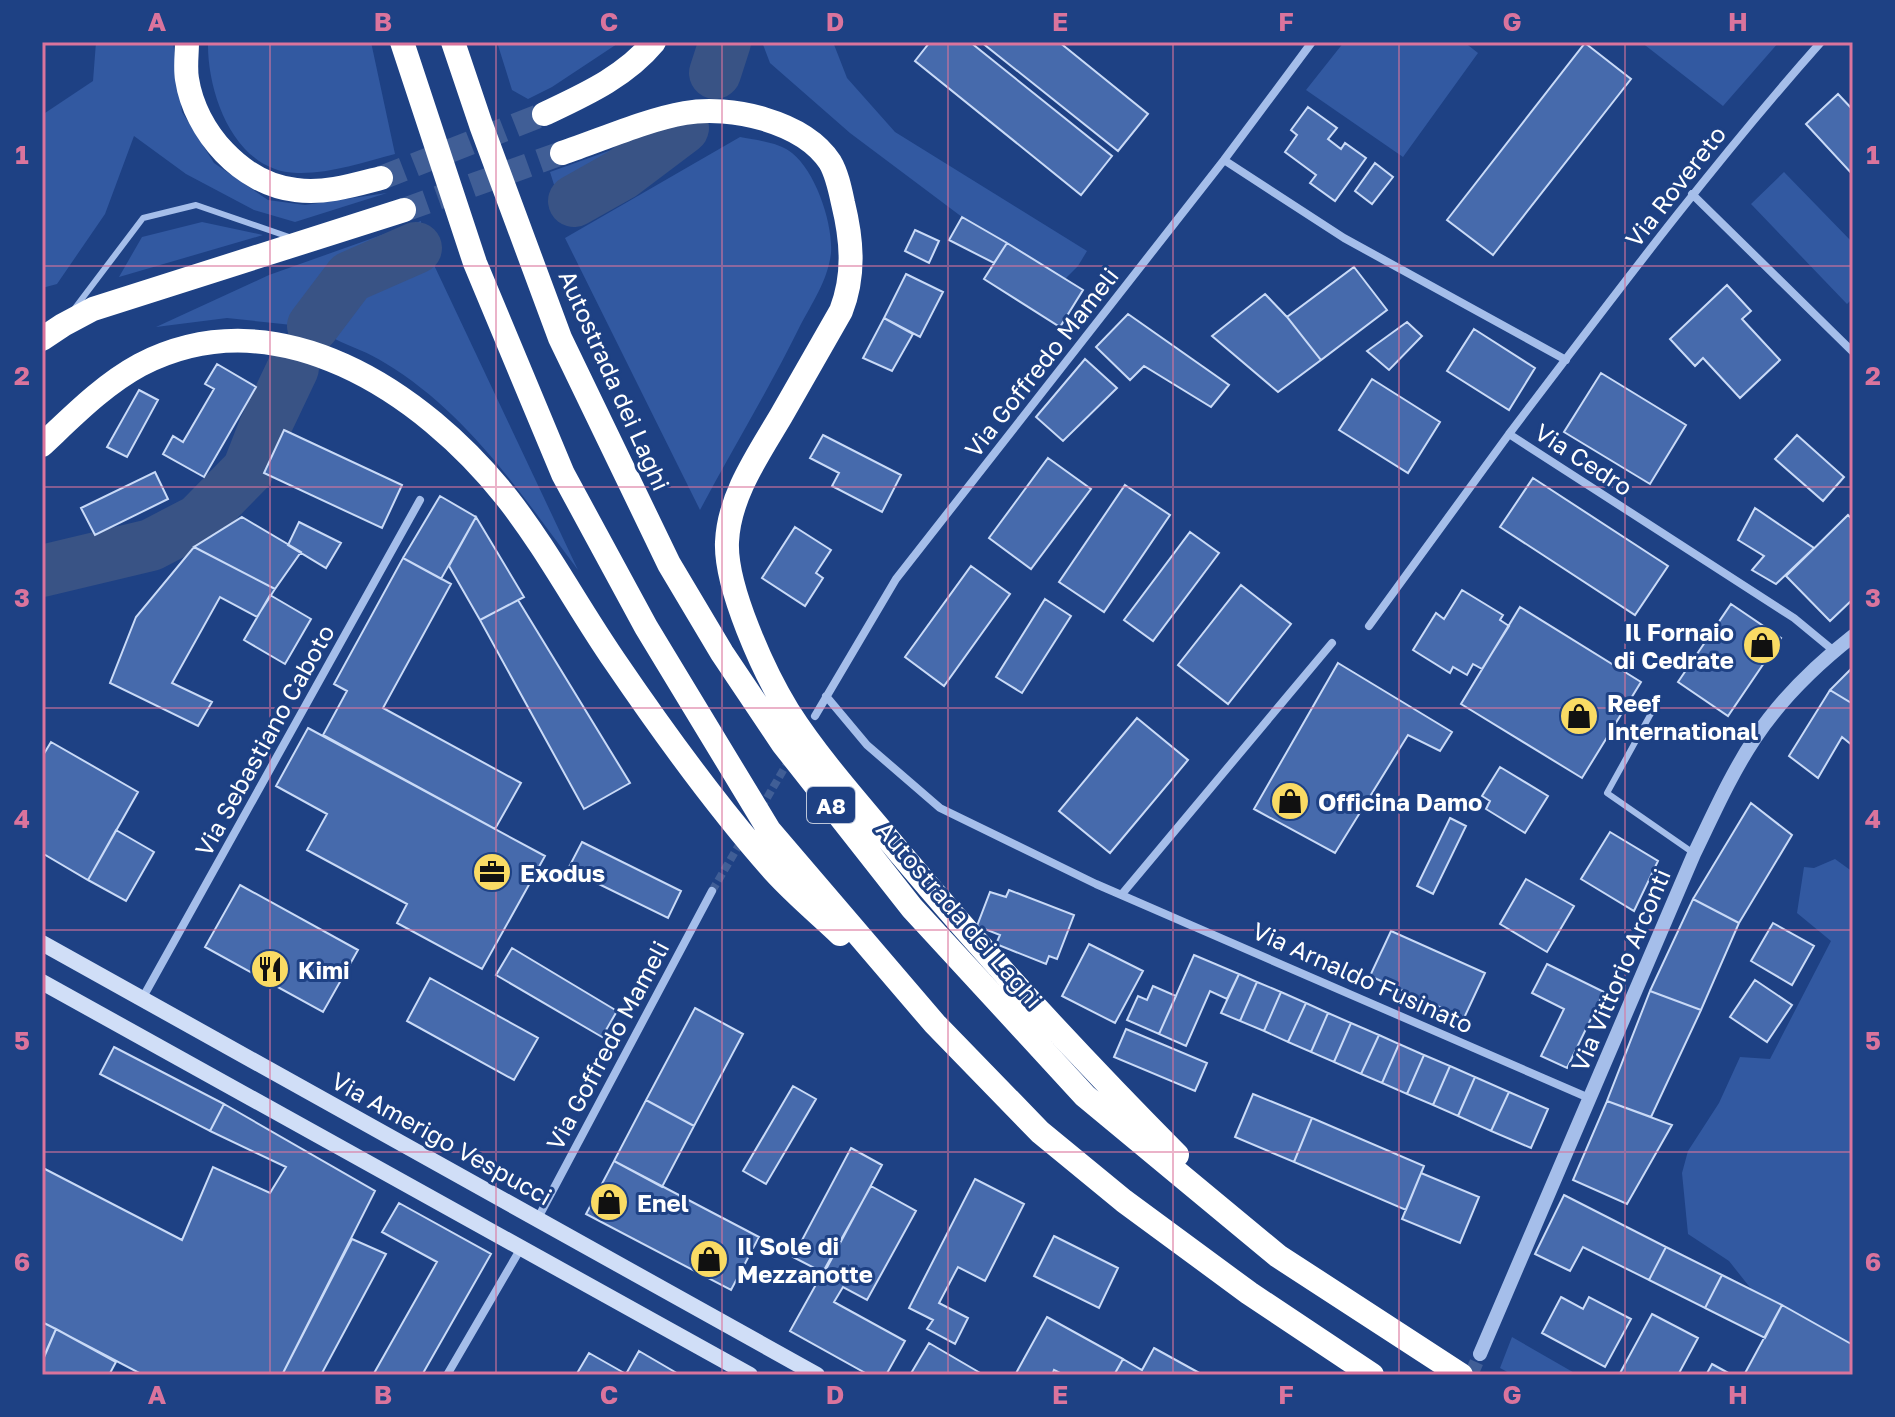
<svg xmlns="http://www.w3.org/2000/svg" width="1895" height="1417" font-family="'Golos Text',sans-serif">
  <style>
    .green { fill: #3259a1 }
    .lines { fill: none; stroke-linecap: round; stroke-linejoin: round }
    .river { stroke: #395385; stroke-width: 52 }
    .building { fill: #466aac; stroke: #c9daf7; stroke-width: 2 }
    .minor-tunnel { stroke: #405e96; stroke-width: 8; stroke-dasharray: 8 4; stroke-linecap: butt }
    .tertiary-tunnel { stroke: #405e96; stroke-width: 14; stroke-dasharray: 14 7; stroke-linecap: butt }
    .motorway-tunnel { stroke: #405e96; stroke-width: 24; stroke-dasharray: 24 12; stroke-linecap: butt }
    .service { stroke: #a5beea; stroke-width: 6 }
    .minor { stroke: #a5beea; stroke-width: 8 }
    .tertiary { stroke: #a5beea; stroke-width: 14 }
    .secondary { stroke: #d0def7; stroke-width: 16 }
    .motorway { stroke: #fff; stroke-width: 24 }
    .grid { fill: none; stroke: #da749d; stroke-width: 2; stroke-opacity: 0.55 }
    .labels { text-anchor: middle; dominant-baseline: central; stroke-width: 6; stroke-linejoin: round; paint-order: stroke }
    .shield { fill: #1e4184; stroke: #bcc6da; stroke-width: 2 }
    .shield-label { font-size: 22px; font-weight: bold; fill: #fff }
    .street-label { font-size: 24px; fill: #fff; stroke: #1e4184 }
    .poi-label { font-size: 24px; font-weight: bold; fill: #fff; stroke: #1e4184; text-anchor: start }
    .neatline { fill: none; stroke: #da749d; stroke-width: 3 }
    .grid-label { font-size: 26px; text-anchor: middle; font-weight: bold; fill: #da749d }
  </style>
  <rect width="100%" height="100%" fill="#1e4184"/>
  <path class="green" d="M96,42H173L182,112L214,163L268,200L305,205L387,193L295,222L254,210L186,174L134,136L105,214L57,284L42,288V115L93,81Z
    M208,42H371L395,154C364,162 329,174 297,173C235,172 207,94 208,42Z
    M497,42H620L552,87L528,99L512,90Z
    M762,42H833L847,78L895,132L1087,251L1078,266L1065,279L962,217L850,133L770,63Z
    M1344,42H1464L1478,53L1403,157L1306,90Z
    M1641,42H1779L1723,106Z
    M667,130L588,182L556,191L550,172Z
    M740,137C755,140 779,142 792,153C816,172 833,224 831,253C828,280 812,303 800,326C769,389 733,448 700,510L565,238Z
    M1784,172L1853,243V298L1847,304L1751,204Z
    M421,221V228L331,271L292,325L227,318L156,327L269,275Z
    M202,222L263,235L119,277L142,237Z
    M434,265L578,570C521,494 468,413 385,363C370,353 351,347 335,339C336,333 337,326 340,320C352,295 409,275 434,265Z
    M1835,859L1853,872V1345L1752,1290L1729,1261L1688,1234L1682,1173L1688,1151L1719,1103L1740,1057L1770,1059L1831,941L1797,913L1804,867L1814,868Z
    M1512,1337L1578,1375H1513L1500,1368Z"/>
  <g class="lines">
    <path class="river" d="M715,73L725,42
      M574,201L622,174L683,128
      M313,326L350,277L416,248
      M42,571L151,545L199,520L248,470L264,429L293,368"/>
  </g>
  <path class="building" d="M930,42H970L1112,156L1081,195L915,61Z
    M981,42H1059L1148,114L1118,151Z
    M1585,43L1631,79L1493,255L1447,220Z
    M1838,94L1853,110V175L1806,124Z
    M1308,107L1337,128L1328,139L1341,149L1345,143L1366,158L1335,201L1310,183L1316,175L1285,152L1297,135L1291,130Z
    M1375,163L1393,177L1372,204L1355,191Z
    M962,217L1007,243L994,263L949,240Z
    M915,230L939,241L929,263L905,251Z
    M1007,243L1083,290L1060,327L984,279Z
    M1354,267L1387,310L1321,360L1287,317Z
    M906,274L943,292L920,337L884,318Z
    M1727,285L1751,311L1742,319L1780,360L1740,398L1703,358L1695,366L1670,339Z
    M1265,294L1287,317L1321,360L1278,392L1212,336Z
    M1128,314L1229,385L1211,407L1144,366L1130,380L1096,347Z
    M884,318L913,334L892,371L863,358Z
    M1407,322L1422,336L1389,370L1367,351Z
    M1474,329L1535,368L1509,410L1447,371Z
    M1085,359L1117,388L1063,441L1036,417Z
    M217,364L256,387L204,477L163,454L173,436L183,442L214,389L205,384Z
    M1601,373L1686,425L1650,484L1564,432Z
    M1372,379L1440,422L1408,473L1339,430Z
    M139,390L158,400L127,457L107,447Z
    M284,430L402,485L382,528L264,473Z
    M823,435L901,475L882,512L832,486L839,473L810,458Z
    M1797,435L1844,477L1823,501L1775,459Z
    M1048,458L1091,489L1031,569L989,538Z
    M155,472L168,499L95,535L81,508Z
    M1533,478L1668,566L1635,615L1500,527Z
    M1125,485L1170,515L1104,612L1059,582Z
    M440,496L476,517L441,579L403,558Z
    M1755,508L1814,548L1776,584L1752,570L1764,556L1738,540Z
    M1848,515L1853,520V599L1830,621L1786,576Z
    M242,517L301,552L275,589L194,547Z
    M476,517L524,597L480,620L449,566Z
    M299,522L341,543L326,568L288,545Z
    M795,527L831,550L816,573L823,578L805,606L762,578Z
    M1190,532L1219,553L1153,641L1124,620Z
    M194,547L275,589L257,617L220,597L172,683L212,702L198,726L110,683L136,617Z
    M403,558L451,584L383,708L521,783L495,829L323,735L347,691L334,684Z
    M971,566L1010,594L944,686L905,657Z
    M1241,585L1291,624L1228,704L1178,665Z
    M1462,590L1503,615L1500,620L1509,626L1482,669L1473,664L1467,675L1453,667L1450,673L1413,650L1436,613L1444,619Z
    M270,595L311,619L285,664L244,640Z
    M1045,599L1071,616L1022,693L996,677Z
    M518,600L630,783L584,809L480,620Z
    M1731,604L1781,638L1728,716L1678,682Z
    M1520,607L1641,682L1582,778L1461,704Z
    M1338,663L1452,732L1440,751L1408,735L1335,853L1254,809Z
    M1853,667V704L1830,690Z
    M1830,690L1853,704V746L1842,737L1818,778L1789,756Z
    M1137,718L1188,760L1110,853L1059,811Z
    M308,728L545,856L482,969L397,923L407,904L307,850L327,814L276,786Z
    M51,742L138,792L88,880L42,853V757Z
    M1500,767L1548,796L1525,833L1486,809L1490,801L1482,796Z
    M1751,803L1792,835L1739,923L1693,899Z
    M1450,818L1466,826L1433,894L1417,886Z
    M116,830L154,852L126,901L88,880Z
    M1610,832L1658,861L1634,911L1581,879Z
    M582,842L681,891L668,918L568,869Z
    M1526,879L1574,906L1547,952L1500,924Z
    M240,885L358,950L323,1012L205,947Z
    M1009,890L1074,915L1057,959L1049,956L1046,964L996,944L1000,935L977,926L990,892L1006,897Z
    M1693,899L1739,923L1701,1010L1650,991Z
    M1773,923L1814,946L1792,985L1751,961Z
    M1391,931L1485,973L1464,1018L1370,976Z
    M1089,944L1143,971L1115,1023L1062,996Z
    M512,948L617,1011L602,1037L496,975Z
    M1194,955L1239,974L1227,999L1210,991L1186,1046L1159,1034Z
    M1547,964L1604,992L1567,1068L1541,1056L1564,1009L1532,993Z
    M1239,974L1257,982L1240,1021L1221,1013Z
    M430,978L538,1038L514,1080L407,1021Z
    M1755,980L1792,1005L1767,1042L1730,1017Z
    M1257,982L1281,992L1264,1031L1240,1021Z
    M1153,986L1176,996L1159,1034L1127,1020L1138,996L1147,1000Z
    M1650,991L1701,1010L1651,1117L1607,1101Z
    M1281,992L1306,1003L1288,1042L1264,1031Z
    M1306,1003L1328,1013L1311,1052L1288,1042Z
    M695,1008L743,1034L694,1126L646,1100Z
    M1328,1013L1351,1023L1334,1062L1311,1052Z
    M1351,1023L1379,1035L1361,1074L1334,1062Z
    M1126,1029L1207,1063L1195,1091L1114,1057Z
    M1379,1035L1399,1044L1382,1083L1361,1074Z
    M1399,1044L1424,1055L1407,1094L1382,1083Z
    M114,1047L224,1104L210,1131L100,1074Z
    M1424,1055L1450,1066L1433,1105L1407,1094Z
    M1450,1066L1475,1077L1458,1116L1433,1105Z
    M1475,1077L1509,1092L1491,1131L1458,1116Z
    M793,1086L816,1099L766,1184L743,1171Z
    M1509,1092L1548,1109L1531,1148L1491,1131Z
    M1253,1094L1312,1118L1294,1162L1235,1137Z
    M646,1100L694,1126L662,1187L614,1161Z
    M1607,1101L1672,1125L1627,1204L1573,1180Z
    M224,1104L375,1191L282,1375H143L42,1322L43,1168L182,1240L213,1167L270,1193L286,1167L210,1131Z
    M1312,1118L1424,1166L1406,1210L1294,1162Z
    M851,1148L882,1165L824,1273L793,1257Z
    M614,1161L759,1237L731,1290L586,1214Z
    M1421,1173L1479,1197L1460,1243L1402,1219Z
    M975,1179L1024,1204L985,1281L958,1267L939,1303L968,1318L955,1344L927,1329L933,1320L909,1308Z
    M871,1186L916,1211L867,1300L843,1287L834,1302L905,1341L886,1375H869L790,1331Z
    M1564,1195L1666,1247L1649,1280L1583,1247L1570,1271L1535,1254Z
    M399,1203L491,1254L422,1375H373L437,1262L382,1232Z
    M1054,1236L1118,1268L1099,1308L1034,1276Z
    M352,1239L386,1254L321,1375H282Z
    M1666,1247L1722,1275L1705,1308L1649,1280Z
    M1722,1275L1782,1305L1765,1338L1705,1308Z
    M1561,1297L1583,1309L1589,1297L1631,1319L1605,1367L1542,1333Z
    M1782,1305L1853,1345V1375H1744Z
    M1652,1314L1698,1338L1678,1375H1619Z
    M1047,1317L1123,1359L1114,1375H1064L1054,1370L1052,1375H1015Z
    M42,1322L56,1329L45,1354L42,1353Z
    M56,1329L116,1362L109,1375H42V1362Z
    M929,1343L982,1374V1375H910Z
    M1154,1348L1203,1375H1114L1123,1359L1142,1370Z
    M639,1351L680,1375H576L589,1353L626,1374Z
    M1712,1364L1732,1375H1706Z"/>
  <g class="lines">
    <path class="minor-tunnel" d="M761,808L791,757
      M712,891L742,840"/>
    <path class="tertiary-tunnel" d="M1471,1375L1480,1354"/>
    <path class="motorway-tunnel" d="M381,178L544,114
      M404,210L562,153"/>
    <path class="service" d="M75,308L143,218L196,205L292,238
      M1659,699L1607,793L1692,852"/>
    <path class="minor" d="M1224,160L1344,238L1566,360
      M1692,194L1853,352
      M1509,434C1610,301 1710,167 1821,42
      M1369,626L1509,434L1794,618L1834,651
      M826,696L867,745L940,808L1096,884L1589,1098
      M815,716L896,579L1224,160L1312,42
      M1122,894L1332,643
      M142,999L420,500
      M538,1218L712,891
      M447,1375L521,1248"/>
    <path class="tertiary" d="M1480,1354L1694,854C1713,815 1731,774 1755,738C1781,699 1816,665 1853,636"/>
    <path class="secondary" d="M42,943L817,1375
      M42,982L750,1375"/>
    <path class="motorway" d="M187,42C187,54 185,67 187,79C195,132 242,184 296,190C325,194 354,185 381,178
      M402,42L475,263L563,474L646,627L769,830L935,1024L1040,1132L1124,1201L1249,1293L1372,1375
      M453,42L481,125L560,338L669,564L722,653L783,744L912,908L1085,1096L1278,1256L1461,1375
      M544,114C584,95 625,77 654,42
      M562,153C601,140 645,120 685,113C730,105 803,121 830,162C837,174 840,189 843,203C852,240 855,275 841,311C821,346 801,381 781,416C758,455 729,496 727,542C725,587 764,672 788,711C820,761 862,807 900,853C988,958 1081,1058 1177,1155
      M42,339L63,325L93,309L404,210
      M42,445C72,417 103,385 140,365C277,294 423,392 507,498C547,549 577,606 614,660C663,732 716,806 775,872C795,894 819,914 840,934"/>
  </g>
  <path class="grid" d="M270,42V1375M496,42V1375M722,42V1375M948,42V1375M1173,42V1375M1399,42V1375M1625,42V1375M42,266H1853M42,487H1853M42,708H1853M42,930H1853M42,1152H1853"/>
  <defs>
    <symbol id="shop-disc" viewBox="-11 -11 22 22"><circle r="9.5" fill="#f9db64" stroke="#1e4184"/><path d="M-5-2.5h2.3a2.7 3.5 0 0 1 5.4 0H5L5.5 6h-11ZM-1.5-2.5h3a1.5 2.3 0 0 0-3 0Z" fill="#111"/></symbol>
    <symbol id="office-disc" viewBox="-11 -11 22 22"><circle r="9.5" fill="#f9db64" stroke="#1e4184"/><path d="M-6-3h4V-5.5h4V-3h4V5H-6ZM-1-4.5V-3h2v-1.5ZM-6 0V1H6V0Z" fill="#111"/></symbol>
    <symbol id="restaurant-disc" viewBox="-11 -11 22 22"><circle r="9.5" fill="#f9db64" stroke="#1e4184"/><path d="M-5-6h1v4h1v-4h1v4h1v-4h1v5L-1.5 .5V6h-2V.5L-5-1ZM5-6V6H3V1.5H1.5Q1.5-4 5-6Z" fill="#111"/></symbol>
  </defs>
  <g fill-rule="evenodd">
    <use href="#shop-disc" x="1740" y="623" width="44" height="44"/>
    <use href="#shop-disc" x="1557" y="694" width="44" height="44"/>
    <use href="#shop-disc" x="1268" y="779" width="44" height="44"/>
    <use href="#office-disc" x="470" y="850" width="44" height="44"/>
    <use href="#restaurant-disc" x="248" y="947" width="44" height="44"/>
    <use href="#shop-disc" x="587" y="1180" width="44" height="44"/>
    <use href="#shop-disc" x="687" y="1237" width="44" height="44"/>
  </g>
  <g class="labels">
    <rect class="shield" x="807" y="787" width="48" height="36" rx="6"/>
    <g class="shield-label">
      <text x="831" y="805">A8</text>
    </g>
    <g class="street-label">
      <text transform="translate(1675 186) rotate(-52)">Via Rovereto</text>
      <text transform="translate(1041 362) rotate(-52)">Via Goffredo Mameli</text>
      <text transform="translate(615 380) rotate(66)">Autostrada dei Laghi</text>
      <text transform="translate(1584 459) rotate(33)">Via Cedro</text>
      <text transform="translate(264 740) rotate(-61)">Via Sebastiano Caboto</text>
      <text transform="translate(960 914) rotate(49)">Autostrada dei Laghi</text>
      <text transform="translate(1620 970) rotate(-67)">Via Vittorio Arconti</text>
      <text transform="translate(1363 977) rotate(24)">Via Arnaldo Fusinato</text>
      <text transform="translate(607 1045) rotate(-62)">Via Goffredo Mameli</text>
      <text transform="translate(442 1138) rotate(29)">Via Amerigo Vespucci</text>
    </g>
    <g class="poi-label">
      <text x="1734" y="631" text-anchor="end">Il Fornaio<tspan x="1734" dy="28">di Cedrate</tspan></text>
      <text x="1607" y="702">Reef<tspan x="1607" dy="28">International</tspan></text>
      <text x="1318" y="801">Officina Damo</text>
      <text x="520" y="872">Exodus</text>
      <text x="298" y="969">Kimi</text>
      <text x="637" y="1202">Enel</text>
      <text x="737" y="1245">Il Sole di<tspan x="737" dy="28">Mezzanotte</tspan></text>
    </g>
  </g>
  <rect width="1895" height="1417" fill="none" stroke="#1e4184" stroke-width="88"/>
  <rect x="44" y="44" width="1807" height="1329" class="neatline"/>
  <g class="grid-label">
    <text x="157" y="31">A</text>
    <text x="383" y="31">B</text>
    <text x="609" y="31">C</text>
    <text x="835" y="31">D</text>
    <text x="1060" y="31">E</text>
    <text x="1286" y="31">F</text>
    <text x="1512" y="31">G</text>
    <text x="1738" y="31">H</text>
    <text x="22" y="164">1</text>
    <text x="1873" y="164">1</text>
    <text x="22" y="385">2</text>
    <text x="1873" y="385">2</text>
    <text x="22" y="607">3</text>
    <text x="1873" y="607">3</text>
    <text x="22" y="828">4</text>
    <text x="1873" y="828">4</text>
    <text x="22" y="1050">5</text>
    <text x="1873" y="1050">5</text>
    <text x="22" y="1271">6</text>
    <text x="1873" y="1271">6</text>
    <text x="157" y="1404">A</text>
    <text x="383" y="1404">B</text>
    <text x="609" y="1404">C</text>
    <text x="835" y="1404">D</text>
    <text x="1060" y="1404">E</text>
    <text x="1286" y="1404">F</text>
    <text x="1512" y="1404">G</text>
    <text x="1738" y="1404">H</text>
  </g>
</svg>
